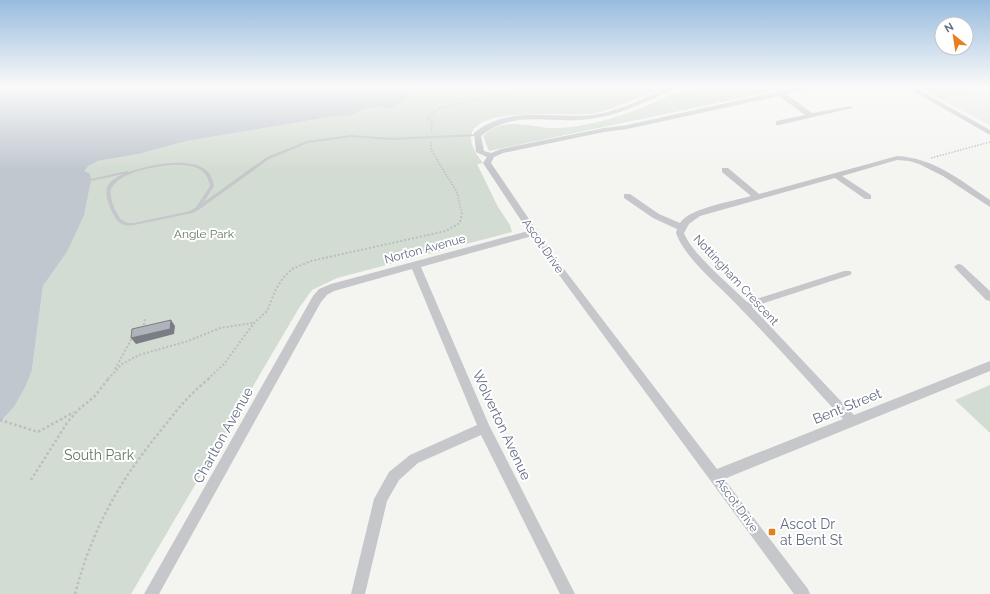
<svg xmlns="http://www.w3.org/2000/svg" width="990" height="594" font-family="Raleway,sans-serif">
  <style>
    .built { fill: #e5e5e4 }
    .green { fill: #d3dcd2 }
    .water { fill: #c0c7cf }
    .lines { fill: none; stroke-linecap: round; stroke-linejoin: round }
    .path-far2 { stroke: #bcbdc0; stroke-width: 1.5; stroke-dasharray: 1.5 1.5; stroke-linecap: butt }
    .path-far1 { stroke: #bcbdc0; stroke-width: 2; stroke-dasharray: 2 2; stroke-linecap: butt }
    .path { stroke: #bcbdc0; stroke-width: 2.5; stroke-dasharray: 2.5 2.5; stroke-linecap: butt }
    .service { fill: #c5c7cb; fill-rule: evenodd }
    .minor { fill: #c5c7cb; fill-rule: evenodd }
    .shaded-wall { fill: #7a7d83 }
    .building { fill: #afb3bb; stroke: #7a7d83 }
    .poi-dot { fill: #e87e1e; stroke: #fff; stroke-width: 1.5 }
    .labels { text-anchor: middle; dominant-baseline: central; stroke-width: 4; stroke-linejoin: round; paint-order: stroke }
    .park-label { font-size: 12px; fill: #627a63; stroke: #fff }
    .street-label { font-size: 12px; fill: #636d83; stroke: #fff }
    .near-street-label { font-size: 14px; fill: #636d83; stroke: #fff }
    .near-park-label { font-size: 14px; fill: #627a63; stroke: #fff }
    .near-poi-label { font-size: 14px; fill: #636d83; stroke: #fff; text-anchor: start }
  </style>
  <rect width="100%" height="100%" fill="#f4f5f1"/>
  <path class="built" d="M990,87V125L940,99L988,87Z"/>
  <path class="green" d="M410,87H666C643,95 620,107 597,113C570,119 430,97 483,163L477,164L498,207L510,225L512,232L337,278L312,290L299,308L131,594H0V422L14,407L32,370L43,286L67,252L87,166L98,161L139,154L187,141L336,116H349L362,109L380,106L390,109L410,94Z
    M762,87H794L489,151L483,136C507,114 530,129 558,128C586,127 615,118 641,108C656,102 671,94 686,90C708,83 738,92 762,87Z
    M920,87H988L940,99Z
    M990,385V433L955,400Z"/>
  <path class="water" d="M0,87H410V94L402,101L390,109L380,106L363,109L349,116H336L187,141L139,154L98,161L88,166L85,171L90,174L91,180L84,215L67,252L43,286L32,370L25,387L14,407L0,422Z"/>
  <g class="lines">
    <path class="path-far2" d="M545,103L548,100V87
      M431,132L432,123L428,117L440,108L524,89L544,87
      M431,142V150L457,192L462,214
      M931,158L990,142"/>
    <path class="path-far1" d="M143,329L145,319
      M115,369L132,338
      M108,379L122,364L139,355L188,341L220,328L253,323
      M208,379L224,364L254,323L267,311L276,289L283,278L292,269L311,261L446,231L460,223L462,213"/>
    <path class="path" d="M0,420L38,432L74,412
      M31,480L67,423L78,410L94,397L109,378
      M75,594C93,526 121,478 166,424C179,407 193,391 210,378"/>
    <path class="service" d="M477,134H478V136L391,140L351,137L308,143L269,159L200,209L193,213L134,225C129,226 123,226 119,222C113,217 104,196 107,188C109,181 117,177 123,174L91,181L89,180L91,179L127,171L129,172C148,165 192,155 208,172C211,175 213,181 214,186L204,202L267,157L307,141L351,135L391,138ZM171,165C182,165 198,164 205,174C208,177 209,182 210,186L196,207L190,211L134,223C130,223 126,223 122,220C116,215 107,193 112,187C123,171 154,167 171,165Z"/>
    <path class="minor" d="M668,87H678C673,91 665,93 659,96C633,108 609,118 580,120C545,122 511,111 481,136L484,151L491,153L501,149L604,128L627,125L799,87H813L786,94L812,113L852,106V108L779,125H776V121L805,115L779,96L627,129L604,132L503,153L494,157L491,163L554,256L717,469L843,419C809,382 776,345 741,309C723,289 684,258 676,233L677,229L653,218L624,198V194H630L659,214L680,223C689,208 734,201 751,196L722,172V168H728L759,194L897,156C934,158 960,180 990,200V207L943,176L919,164L909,161L897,160L842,176L871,195V199H865L835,178L700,216L689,224L684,233C692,254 730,285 747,302L844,271H850L852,273L850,275L752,307L854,415L990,361V371L724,479L808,589L810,594H794L548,260L532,236L421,267L489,425L575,594H560L481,435L418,463L399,480L387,501L365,594H351L374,499L389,472L410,455L477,425L412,269L334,291L327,295L321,302L159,594H144L313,296L319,289L331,284L528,231L483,163L487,157L476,152L474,133C511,103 556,121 599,114C624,109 645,97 668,87Z
      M906,87H914L990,130V135Z
      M959,264L962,265L990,291V301L986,300L956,269L954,267L956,265Z"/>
  </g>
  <path class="shaded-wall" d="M171,320L175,326L174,334L136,344L131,338Z"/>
  <path class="building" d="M171,320L170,329L131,338L132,329Z"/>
  <linearGradient id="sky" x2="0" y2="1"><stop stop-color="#98bcde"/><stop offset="0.51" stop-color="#fafaf9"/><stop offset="1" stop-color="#fafaf9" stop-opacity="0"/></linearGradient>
  <rect width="990" height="170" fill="url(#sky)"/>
  <rect class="poi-dot" x="768" y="528" width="8" height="8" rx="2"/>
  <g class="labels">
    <g class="park-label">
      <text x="204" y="234">Angle Park</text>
    </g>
    <g class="street-label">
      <text transform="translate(543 246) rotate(55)">Ascot Drive</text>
      <text transform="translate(425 249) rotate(-15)">Norton Avenue</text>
      <text transform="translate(736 280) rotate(47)">Nottingham Crescent</text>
      <text transform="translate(737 505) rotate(54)">Ascot Drive</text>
    </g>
    <g class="near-street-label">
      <text transform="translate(847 406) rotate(-22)">Bent Street</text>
      <text transform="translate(502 425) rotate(65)">Wolverton Avenue</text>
      <text transform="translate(223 435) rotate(-61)">Charlton Avenue</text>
    </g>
    <g class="near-park-label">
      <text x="99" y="455">South Park</text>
    </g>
    <g class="near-poi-label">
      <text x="780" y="524">Ascot Dr<tspan x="780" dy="16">at Bent St</tspan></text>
    </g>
  </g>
  <g transform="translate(954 36) rotate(330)"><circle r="19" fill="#ffffff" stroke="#c1c5cd"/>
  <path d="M0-3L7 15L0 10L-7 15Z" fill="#e87e1e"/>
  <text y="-6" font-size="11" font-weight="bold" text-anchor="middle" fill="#636d83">N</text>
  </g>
</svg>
